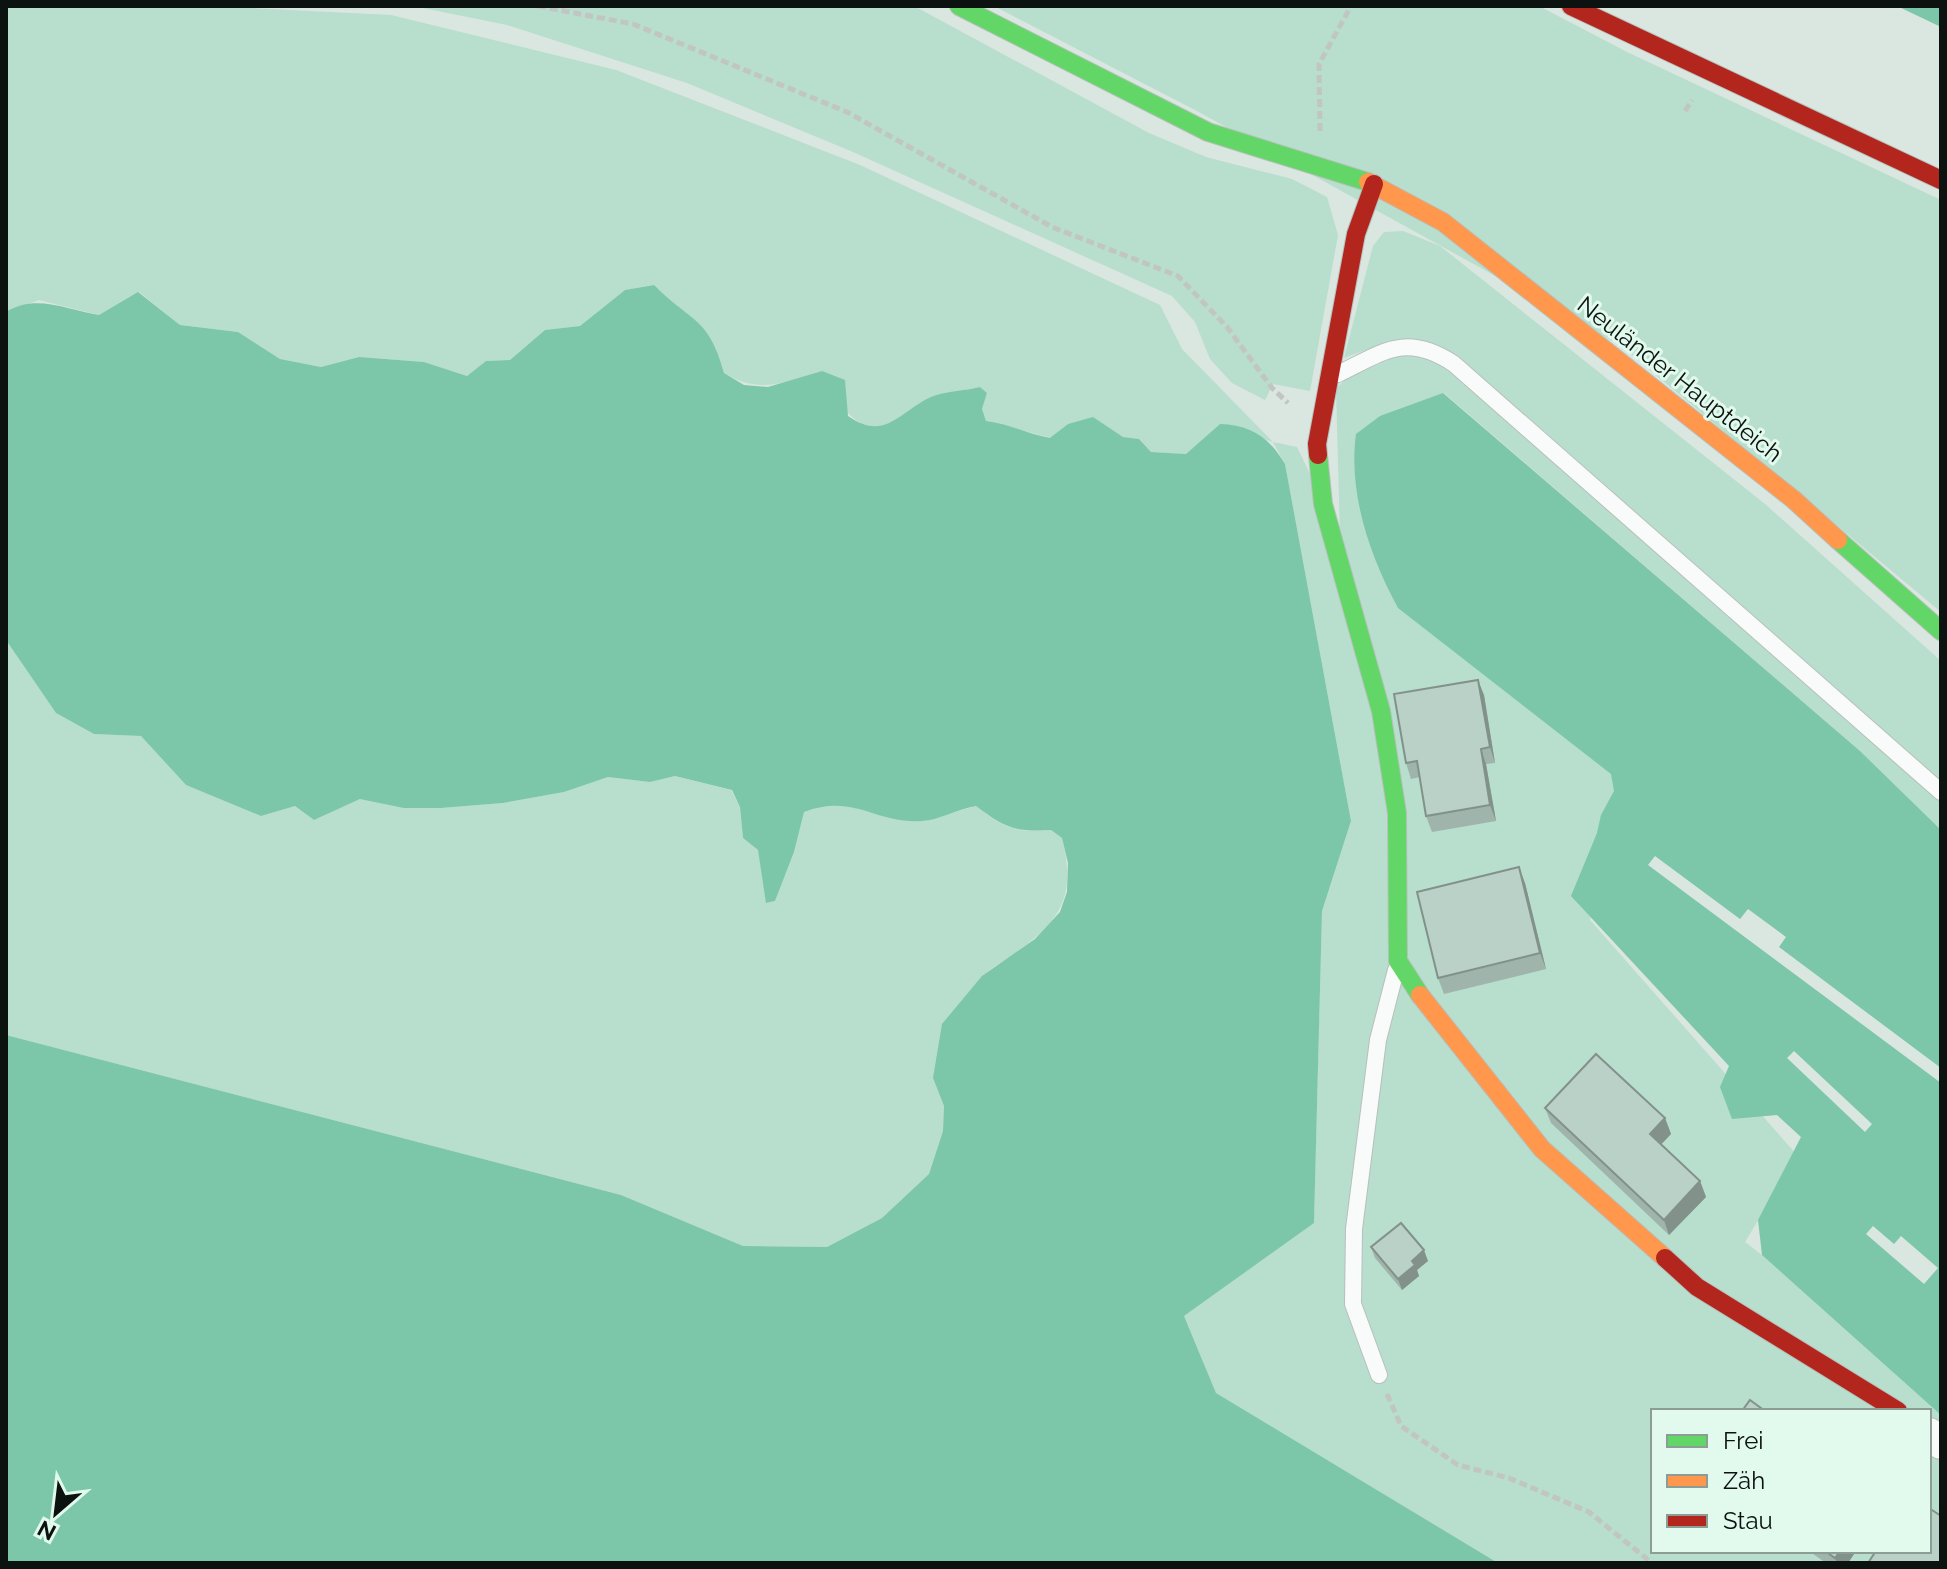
<svg xmlns="http://www.w3.org/2000/svg" width="1947" height="1569" font-family="Raleway,sans-serif">
  <style>
    .green { fill: #b8decd; fill-rule: evenodd }
    .water { fill: #7cc6aa }
    .pier { fill: #dae6e0 }
    .lines { fill: none; stroke-linecap: round; stroke-linejoin: round }
    .lane-casing { stroke: #b7c0bc; stroke-width: 18 }
    .street-casing { stroke: #b7c0bc; stroke-width: 34 }
    .fast-casing { stroke: #b7c0bc; stroke-width: 20 }
    .slow-casing { stroke: #b7c0bc; stroke-width: 20 }
    .jam-casing { stroke: #b7c0bc; stroke-width: 20 }
    .path { stroke: #c1c6c3; stroke-width: 5; stroke-dasharray: 8 4; stroke-linecap: butt }
    .lane { stroke: #f9fbfa; stroke-width: 16 }
    .street { stroke: #f9fbfa; stroke-width: 32 }
    .fast { stroke: #63d668; stroke-width: 18 }
    .slow { stroke: #ff974d; stroke-width: 18 }
    .jam { stroke: #b3261e; stroke-width: 18 }
    .wall { fill: #9fb4ab }
    .shaded-wall { fill: #82928b }
    .building { fill: #b9d1c7; stroke: #82928b; stroke-width: 2 }
    .labels { text-anchor: middle; dominant-baseline: central; stroke-width: 6; stroke-linejoin: round; paint-order: stroke }
    .street-label { font-size: 24px; fill: #0b120f; stroke: #e2f9ee }
  </style>
  <rect width="100%" height="100%" fill="#dae6e0"/>
  <path class="green" d="M6,6H211L391,15L616,70L860,165L1160,305L1182,349L1273,442L1297,447L1340,536L1336,388C1371,356 1399,345 1444,364L1941,799V830L1860,751L1444,393L1413,407L1624,760L1590,920L1797,1155L1745,1242L1941,1392V1563H1498L1216,1393L1184,1316L1314,1223L1322,911L1351,821L1285,464L1273,442L1220,424L1186,454L1151,452L1139,439L1123,437L1093,418L1068,424L1051,438L986,421L982,409L987,393L980,387C965,391 944,391 931,398C919,403 910,412 899,419C857,444 840,403 822,371C784,382 761,395 724,373C710,317 689,321 653,285L625,290L580,326L545,330L510,360L486,361L467,376L424,362L359,357L321,367L280,359L238,332L180,325L139,292L99,315L39,300L6,312ZM1653,1411H1929V1551H1653Z
    M413,6H914L1149,133L1206,157L1292,179L1327,197L1338,235L1310,391L1273,384L1265,400L1232,383L1210,359L1195,322L1172,296L853,152L687,83L507,25Z
    M994,6H1539L1627,52L1941,200V612L1620,345L1197,111Z
    M1403,231L1440,246L1765,504L1941,661V781L1464,361C1416,329 1395,339 1344,358L1373,246L1384,232Z
    M6,640L56,713L94,734L141,736L186,785L261,816L295,806L314,820L360,799L441,808L503,803L564,792L608,777L650,782L675,776L731,790L740,807L743,838L758,850L767,903L775,901L794,852L804,812L831,803L925,821L976,806C1004,828 1015,833 1051,830L1062,838C1077,898 1060,922 1011,956C1002,962 988,969 982,978C962,1005 948,1048 933,1078L944,1106L943,1131L929,1174L882,1218L827,1247L743,1246L621,1195L6,1035Z"/>
  <path class="water" d="M1897,6H1941V27Z
    M654,285C690,322 709,316 724,373L744,385L768,387L822,371L845,380L848,416C885,442 899,412 931,397C945,391 965,391 980,387L987,393L982,409L986,421C1010,424 1028,434 1050,438L1068,424L1093,417L1123,437L1139,439L1151,452L1186,454L1220,424C1251,425 1270,438 1285,464L1351,821L1322,911L1314,1223L1184,1316L1216,1393L1498,1563H6V1035L621,1195L743,1246L827,1247L882,1218L929,1174L943,1131L944,1106L933,1078L942,1024L982,976L1035,939L1060,912L1067,892L1068,863L1062,838L1051,830C1015,832 1005,828 976,806C958,809 939,820 922,821C874,824 855,793 804,812L794,852L775,901L766,903L758,850L743,838L740,807L732,790L675,776L650,782L608,777L564,792L503,803L441,808H404L360,799L314,820L295,806L261,816L186,785L141,736L94,734L56,713L6,640V312C36,293 67,310 99,315L138,292L180,325L238,332L280,359L321,367L359,357L424,362L467,376L486,361L510,360L545,330L580,326L625,290Z
    M1443,393L1860,751L1941,830V1415L1762,1255L1758,1220L1801,1137L1777,1115L1732,1119L1720,1087L1729,1066L1571,896L1597,833L1601,815L1614,791L1611,774L1398,608C1370,556 1348,494 1356,434L1380,416Z"/>
  <path class="pier" d="M1655,856L1740,919L1748,909L1786,937L1779,947L1941,1068V1083L1648,865Z
    M1794,1051L1872,1124L1865,1132L1787,1058Z
    M1873,1226L1894,1244L1901,1236L1938,1268L1924,1284L1866,1234Z"/>
  <g class="lines">
    <defs>
      <path id="lane" d="M1338,374C1383,352 1406,332 1454,364L1941,792
        M1379,1375L1353,1304L1354,1229L1378,1040L1396,970"/>
      <path id="street" d="M1929,1434L1941,1443"/>
      <path id="fast" d="M959,6L1208,132L1368,182
        M1318,455L1323,504L1381,711L1397,813L1398,961L1420,995
        M1838,540L1941,631"/>
      <path id="slow" d="M1368,182L1443,222L1793,499L1838,540
        M1420,995L1542,1149L1665,1258"/>
      <path id="jam" d="M1571,6L1941,180
        M1318,455L1317,444L1356,234L1374,184
        M1665,1258L1697,1287L1898,1411"/>
    </defs>
    <use href="#lane" class="lane-casing"/>
    <use href="#street" class="street-casing"/>
    <use href="#fast" class="fast-casing"/>
    <use href="#slow" class="slow-casing"/>
    <use href="#jam" class="jam-casing"/>
    <path class="path" d="M538,6L633,24L847,112L1052,227L1178,276L1227,327L1272,388L1288,403
      M1685,111L1692,100
      M1320,131L1319,64L1351,6
      M1387,1394L1401,1426L1458,1465L1509,1478L1589,1512L1652,1563"/>
    <use href="#lane" class="lane"/>
    <use href="#street" class="street"/>
    <use href="#fast" class="fast"/>
    <use href="#slow" class="slow"/>
    <use href="#jam" class="jam"/>
  </g>
  <path class="wall" d="M1484,695L1495,763L1486,764L1496,821L1432,832L1426,816L1420,777L1411,779L1406,763Z
    M1525,883L1546,969L1444,994L1438,978Z
    M1545,1108L1665,1118L1671,1134L1661,1144L1700,1181L1706,1197L1669,1235L1551,1123Z
    M1371,1247L1428,1261L1417,1270L1419,1276L1402,1290L1375,1258Z
    M1809,1551H1856L1848,1563H1826Z"/>
  <path class="shaded-wall" d="M1478,680L1484,695L1495,763L1490,747Z
    M1481,749L1486,764L1496,821L1490,805Z
    M1519,867L1525,883L1546,969L1540,953Z
    M1665,1118L1671,1134L1656,1150L1650,1134Z
    M1700,1181L1706,1197L1669,1235L1664,1220Z
    M1424,1250L1428,1261L1417,1270L1419,1276L1402,1290L1398,1279L1412,1261Z
    M1840,1551H1856L1848,1563H1837L1835,1558Z"/>
  <path class="building" d="M1478,680L1490,747L1481,749L1490,805L1426,816L1417,761L1406,763L1394,694Z
    M1519,867L1540,953L1438,978L1417,892Z
    M1596,1054L1665,1118L1650,1134L1700,1181L1664,1220L1545,1108Z
    M1401,1223L1424,1250L1412,1261L1415,1265L1398,1279L1371,1247Z
    M1750,1400L1765,1411H1742Z
    M1929,1508L1941,1516V1563H1868L1876,1551H1929Z
    M1825,1551H1840L1835,1558Z"/>
  <g class="labels">
    <g class="street-label">
      <text transform="translate(1680 379) rotate(38)">Neuländer Hauptdeich</text>
    </g>
  </g>
  <rect width="1947" height="1569" fill="none" stroke="#0b120f" stroke-width="16"/>
  <rect x="1651" y="1409" width="280" height="144" fill="#e2f9ee" stroke="#8c9d95" stroke-width="2"/>
  <rect x="1667" y="1435" width="40" height="12" fill="#63d668" stroke="#8c9d95" stroke-width="2"/>
  <text x="1723" y="1449" font-size="24" fill="#0b120f">Frei</text>
  <rect x="1667" y="1475" width="40" height="12" fill="#ff974d" stroke="#8c9d95" stroke-width="2"/>
  <text x="1723" y="1489" font-size="24" fill="#0b120f">Zäh</text>
  <rect x="1667" y="1515" width="40" height="12" fill="#b3261e" stroke="#8c9d95" stroke-width="2"/>
  <text x="1723" y="1529" font-size="24" fill="#0b120f">Stau</text>
  <g transform="translate(56 1513) rotate(208)" stroke="#e2f9ee" stroke-width="6" paint-order="stroke">
  <path d="M0-6L14 30L0 20L-14 30Z" fill="#0b120f"/>
  <text y="-12" font-size="22" font-weight="bold" text-anchor="middle" fill="#0b120f">N</text>
  </g>
</svg>
